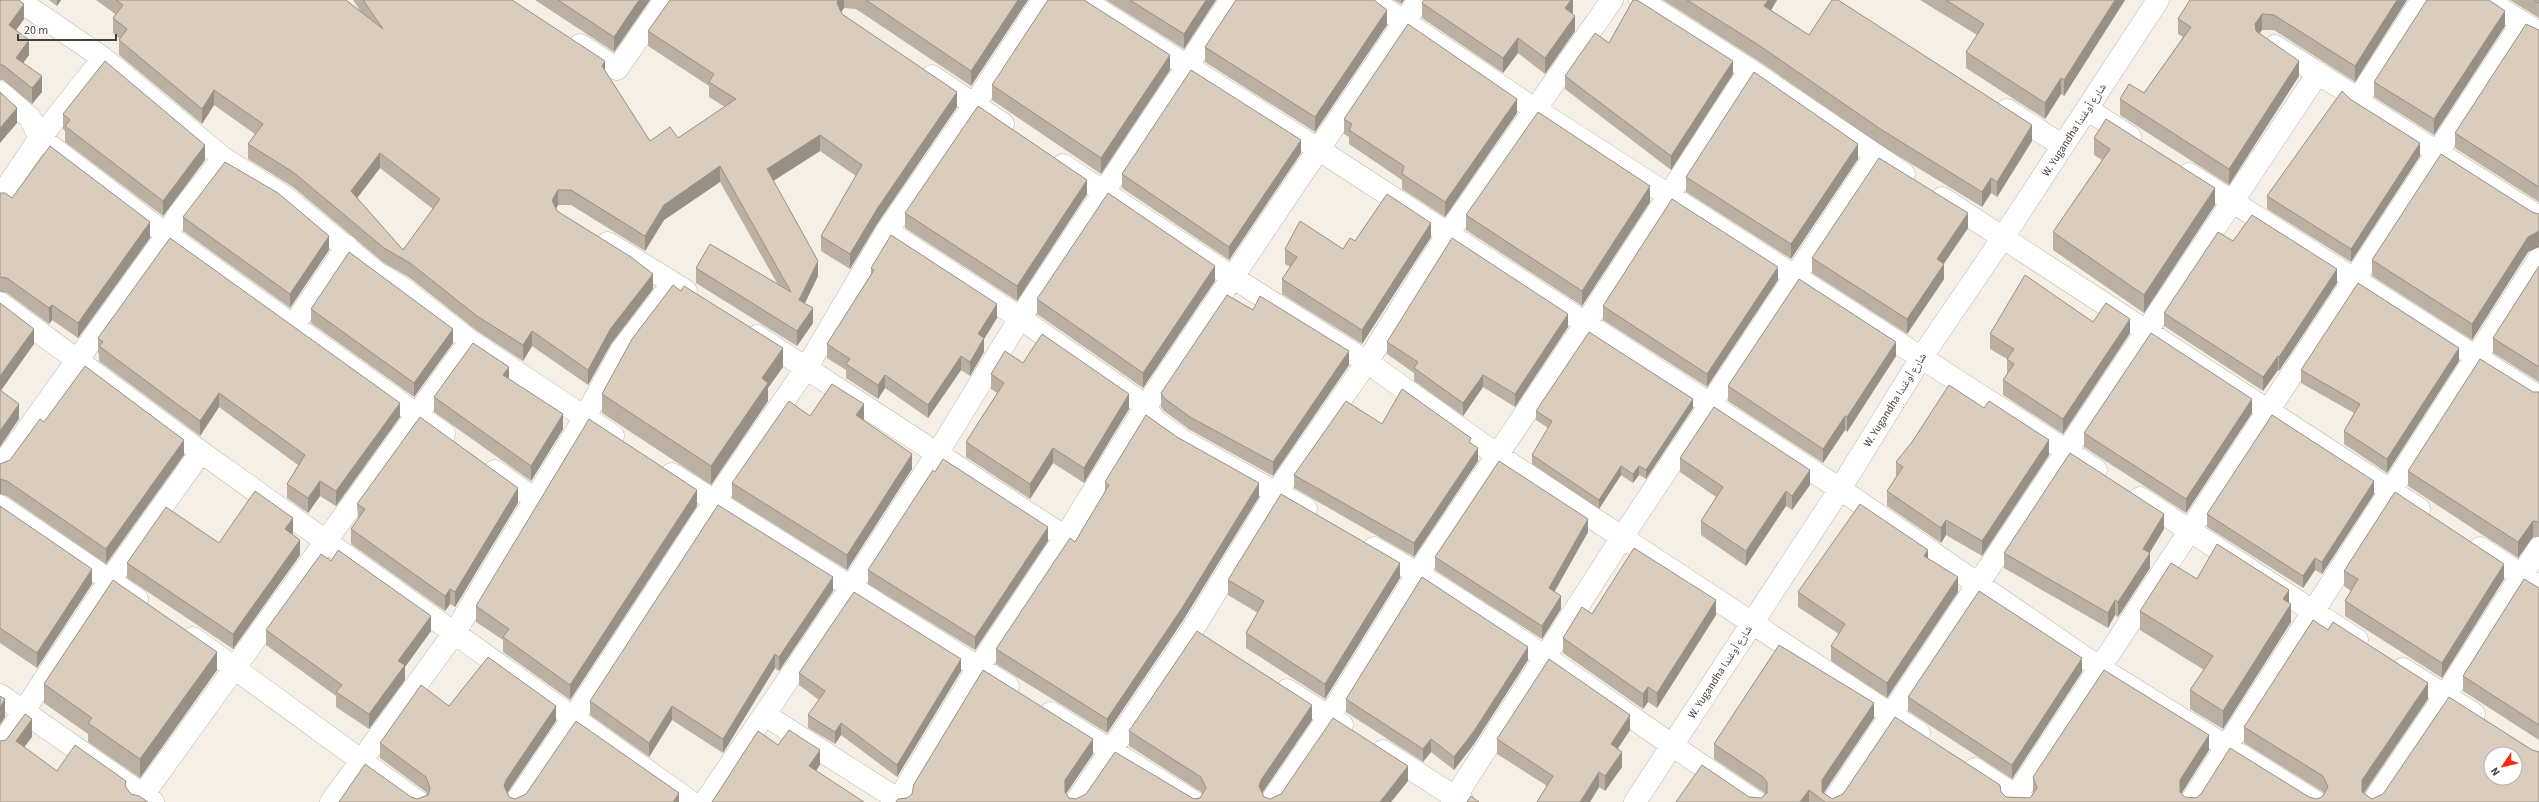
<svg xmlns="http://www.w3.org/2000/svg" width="2539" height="802" font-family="'Source Sans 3','Noto Naskh Arabic',sans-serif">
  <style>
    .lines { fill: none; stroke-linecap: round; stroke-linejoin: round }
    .minor-casing { stroke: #c1b7a8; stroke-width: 23 }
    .minor { stroke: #fff; stroke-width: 22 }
    .wall { fill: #bcb0a3; fill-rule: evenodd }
    .shaded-wall { fill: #999085 }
    .building { fill: #dbcdbe; stroke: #999085; fill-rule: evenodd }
    .labels { text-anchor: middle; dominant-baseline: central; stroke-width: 3; stroke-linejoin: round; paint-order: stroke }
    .street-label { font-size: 11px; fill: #493f35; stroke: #fff }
  </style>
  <rect width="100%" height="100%" fill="#f5efe6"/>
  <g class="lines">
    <defs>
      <path id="minor" d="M18,0L103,58L223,158L285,197L377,273L402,288L470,341L613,436
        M1083,0L1318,149L1840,489L2100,668L2316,802
        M1372,0L1536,110L2096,470
        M1640,0L1750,70L1904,174
        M2486,0L2539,33
        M580,45L617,69L665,0
        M2275,46L2349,93L2357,101L2539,217
        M932,76L1003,124
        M0,92L30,118L40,138L167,235L444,434
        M2357,101L2422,0
        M2087,109L2130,137
        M2007,110L2063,146
        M1063,165L1232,277L1367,362L1497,455L1919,733
        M2189,174L2539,397
        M0,197L40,138L103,58
        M1942,198L2419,509
        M887,231L1020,318L1146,406L1154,420L1183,441L1306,509
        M608,243L686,291
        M0,303L201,452L691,802
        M294,325L347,246
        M757,336L1065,537
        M0,468L167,235L179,214L223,158
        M495,471L536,500
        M672,474L1008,686
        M2140,498L2357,640
        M0,506L137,599
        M1374,548C1507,624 1628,718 1756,802
        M2480,548L2539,587
        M193,638L418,802
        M2403,669L2474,714
        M1287,690L1342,725
        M0,695L153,802
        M1051,713L1194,802
        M765,715L902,802
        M0,747L110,580L201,452
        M1383,751L1463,802
        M1975,769L2025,802
        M138,802L470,341
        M331,802L455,632L585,417L621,351L673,283
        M516,802L574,717L714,502L807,367L887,231L974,105L1043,0
        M705,802L851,587L937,454L1020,318L1231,0
        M897,802L978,668L1065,537L1146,406L1419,0
        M1076,802L1193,629L1276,493L1367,362L1447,235L1612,0
        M1271,802L1329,717L1418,573L1586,323L1750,70
        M1452,802L1621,539L1875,156
        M1635,802L1840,489L1921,358L2004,236L2158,0
        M1833,802L2318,73
        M2012,802L2522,23
        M2191,802L2539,259
        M2373,802L2445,696L2539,548"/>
    </defs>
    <use href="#minor" class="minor-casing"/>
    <use href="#minor" class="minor"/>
  </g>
  <path class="wall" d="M0,0L24,19L16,30L29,55L23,63L42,92L32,104L3,80H0Z
    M49,0H61L57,6Z
    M96,0H346L361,12L353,0H512L605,71L650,141L678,138L725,107L709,97V86L648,46V31L670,0H1028L971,86L856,9L844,8L841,12L842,14L957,107L877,224L850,269L821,251V236L856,176L820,151L773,181L818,276L805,303L813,323L797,346L696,283V268L778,285L720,182L664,220L645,251L571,205H558L556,209L557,211L653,289L611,344L588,385L532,346L523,361L477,331L410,278L384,263L293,187L248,159V144L255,134L214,105L202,124L119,55V40L120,39L113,33V18L115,14ZM380,168L433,209L403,250L357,198Z
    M535,0H650L614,52Z
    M1106,0H1216L1184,49Z
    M1394,0H1404L1401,4Z
    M1573,0V12L1572,14L1575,31L1545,74L1518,53L1503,73L1422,18V3Z
    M1663,0H1777L1771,10L1809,35L2032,141L1997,197L1991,193L1982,207L1882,146L1757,60Z
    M1920,0H2125L2064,96L2061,94L2045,119L1966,68V52L1977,35Z
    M2190,0H2407L2355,82L2274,30H2262L2259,33L2299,76L2229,185L2120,115V99L2144,93L2183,37L2178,34V19Z
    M2510,0H2539V18Z
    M1387,25L1315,132L1205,62V47Z
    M2505,26L2434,135L2374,97V82Z
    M2539,30V202L2455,148V133Z
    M1609,43L1733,74L1671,170L1565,89V76Z
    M1170,70L1101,174L992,100V85Z
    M2350,99L2420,156L2351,262L2267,209V196Z
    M1517,113L1445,217L1402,189V180L1349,144V137L1344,134V119Z
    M63,114L205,160L163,216L65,142V131L63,129Z
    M2094,138L2215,205L2144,313L2053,250V232L2102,160L2094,155Z
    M1301,153L1229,260L1122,188V174Z
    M1858,159L1791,259L1686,192V177Z
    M0,193L12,198L150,238L78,338L52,320L49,324L7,293L0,292Z
    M1087,194L1017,301L905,228V213Z
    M1650,202L1582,306L1466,230V215Z
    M183,217L329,250L290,308L183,231Z
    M1968,228L1944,264V279L1907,334L1812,273V258Z
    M1431,237L1362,344L1282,294V279L1290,267L1285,264V249H1343L1355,241Z
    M2528,252L2472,340L2372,276V260Z
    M2539,266V382L2493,353V338Z
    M871,268L997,318L984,339V352L970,376L961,370L928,418L885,388L878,399L846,378V370L827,358V344L871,274Z
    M1778,280L1707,387L1603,320V306Z
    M1215,281L1143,388L1037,314V299Z
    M2337,283L2279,371L2278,370L2263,391L2164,326V313Z
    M311,309L453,343L414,397L311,323Z
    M2093,322L2130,333L2063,434L2003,395V380L2007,374V359L1990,349V334Z
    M1568,327L1515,407L1483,387L1463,416L1414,381V373L1387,354V342Z
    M98,338L400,417L336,506L320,496L308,513L287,498V484L298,465L219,407L200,436L99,361V354L98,353Z
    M1896,356L1847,432L1845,430L1823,463L1728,401V386Z
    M2459,361L2387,473L2344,444V431L2354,413L2301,383V370Z
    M1023,363L1129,409L1084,483L1053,463L1030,499L966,457V442L997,393L991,389V374Z
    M1349,365L1273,476L1190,430L1164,411L1161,407V393Z
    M783,367L768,388V401L711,485L602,413V394Z
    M2533,392H2539V537H2533L2518,558L2408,486V471Z
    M434,397L563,429L531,481L434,412Z
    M1693,408L1646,479L1639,475L1633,483L1621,475L1599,509L1532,464V455L1548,428L1536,420V411Z
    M2252,413L2186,513L2084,447V433Z
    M810,416L864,419L863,420L912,469L847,570L732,498V483Z
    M44,422L184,455L106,564L7,496L0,494V464L10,460Z
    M1382,424L1471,444L1478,461L1414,557L1294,488V475Z
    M2049,455L1982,556L1946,535L1941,543L1887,506V491L1896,477V462Z
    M1680,458L1810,485L1792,510L1786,506L1746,566L1701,535V521L1716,497L1680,472Z
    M1105,482L1259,497L1182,622L1107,733L996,664V649L1075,542L1105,493Z
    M2374,494L2322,574L2315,570L2303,588L2207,527V514Z
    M518,503L455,607L450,604L445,611L351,544V529L358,519L357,504Z
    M0,506L92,584L37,668L0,643Z
    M697,506L570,700L503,652V640L476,622V606Z
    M2164,529L2149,553L2150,568L2118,617L2115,615L2108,628L2004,568V553Z
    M1588,532L1555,591L1561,609L1542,639L1435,570V557Z
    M293,533L292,534L300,555L233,649L127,578V563L219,543Z
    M1048,541L975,650L868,584V570Z
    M1928,558L1958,592L1887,698L1831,661V646L1839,634L1798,607V592Z
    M2344,571L2504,579L2442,678L2345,616V601L2351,591L2344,586Z
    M1400,578L1325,699L1246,648V633L1258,613L1228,595V580Z
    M2197,579L2289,602L2291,622L2223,729L2190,709V690L2204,670L2140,630V611Z
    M2539,588V740L2463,691V676Z
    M833,591L779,671L775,668L723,753L672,720L649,757L590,715V701Z
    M1592,614L1716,615L1657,708L1648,702L1643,709L1563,653V638Z
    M266,630L431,631L405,667V680L369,729L336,707V696L266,645Z
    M1528,660L1474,744L1454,770L1431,752L1423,762L1346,712V699Z
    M217,670L140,778L88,742V734L44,703V684Z
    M961,671L897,777L841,735L835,744L808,728V715L819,700L799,685V673Z
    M2082,672L2012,779L1908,711V697Z
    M2428,699L2364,794L2372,799L2539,802H1676L1749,797L1761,798L1765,794L1763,792L1714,759V744L1874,718L1824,793L1832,799L2001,792L2006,797L2030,798L2033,794V777L2209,750L2181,794L2185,797L2196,798L2309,797L2316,799L2322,797L2324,794L2323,792L2244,743V727Z
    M449,706L556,721L507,793L509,797L515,799L679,802H339L411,797L417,799L427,795L426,792L380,758V743Z
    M1312,720L1262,793L1264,797L1270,799L1408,781L1391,802H896L907,798L1093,754L1066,794L1069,798L1076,799H1194L1200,798L1202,794L1201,792L1129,746V731Z
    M1630,730L1617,749L1622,767L1605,791L1599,787L1590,802H1537L1547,786L1497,754V739Z"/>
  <path class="shaded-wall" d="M57,0H61L57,6Z
    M639,0H650L614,52V37Z
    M838,0H844V8L837,18V3Z
    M1018,0H1028L971,86V71Z
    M1206,0H1216L1184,49V34Z
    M1401,0H1404L1401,4Z
    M1571,0H1573V12L1565,24V8Z
    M1768,0H1777L1764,22V6Z
    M2115,0H2125L2064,96V80Z
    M2397,0H2407L2355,82V66Z
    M24,4V19L9,40V25Z
    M1387,10V25L1315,132V117Z
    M2505,11V26L2434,135V119Z
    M2262,14V30L2255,40V24Z
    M1575,16V31L1545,74V58Z
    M1518,38V53L1503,73V58Z
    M29,40V55L16,73V58Z
    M1170,55V70L1101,174V158Z
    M605,61V76L602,66Z
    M1733,61V74L1671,170V156Z
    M2299,61V76L2229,185V169Z
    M42,76V92L32,104V88Z
    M2061,78V94L2045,119V103Z
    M214,90V105L202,124V109Z
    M957,92V107L877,224L850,269V254L877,209Z
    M1517,99V113L1445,217V202Z
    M17,108V123L0,143V128Z
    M2032,125V141L1997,197V182Z
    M820,135V151L767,185V169Z
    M1301,140V153L1229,260V247Z
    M2420,143V156L2351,262V249Z
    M1858,144V159L1791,259V244Z
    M205,145V160L163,216V201Z
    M380,153V168L351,206V191Z
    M720,166V182L664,220L645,251V236L664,205Z
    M1991,178V193L1982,207V192Z
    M1087,180V194L1017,301V286Z
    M1650,186V202L1582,306V291Z
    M2215,188V205L2144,313V295Z
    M558,190V205L552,215V200Z
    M1968,213V228L1940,269L1944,264V279L1907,334V319L1937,259Z
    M150,222V238L78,338V323Z
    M1431,223V237L1362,344V330Z
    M2539,231V247L2528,252L2472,340V324L2528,237Z
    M329,236V250L290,308V294Z
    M818,261V276L799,315V300Z
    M1215,266V281L1143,388V373Z
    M1778,267V280L1707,387V374Z
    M2337,269V283L2279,371V357Z
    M653,274V289L611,344L588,385V370L611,328Z
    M997,304V318L984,339V352L970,376V362L978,334Z
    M52,305V320L49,324V308Z
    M813,308V323L797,346V331Z
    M1568,314V327L1515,407V394Z
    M2130,319V333L2063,434V419Z
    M34,329V344L0,392V376Z
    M453,329V343L414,397V383Z
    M532,331V346L523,361V345Z
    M1896,342V356L1847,432V417Z
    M783,348V367L768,388V401L711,485V466L762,378Z
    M2459,348V361L2387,473V459Z
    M1349,351V365L1273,476V462Z
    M961,356V370L928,418V405Z
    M2278,356V370L2263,391V377Z
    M509,367V382L503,375Z
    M885,375V388L878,399V385Z
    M1483,375V387L1463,416V403Z
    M219,393V407L200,436V421Z
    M1129,394V409L1084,483V468Z
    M1693,399V408L1646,479V470Z
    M2252,399V413L2186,513V499Z
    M400,403V417L336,506V491Z
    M19,404V419L0,447V431Z
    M864,404V419L856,430V415Z
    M563,414V429L531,481V466Z
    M1845,416V430L1823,463V449Z
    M184,440V455L106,564V549Z
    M2049,440V455L1982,556V541Z
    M1053,448V463L1030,499V484Z
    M1478,448V461L1414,557V543Z
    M912,454V469L847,570V555Z
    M1621,466V475L1599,509V500Z
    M1639,466V475L1633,483V474Z
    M1810,470V485L1792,510V496Z
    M1,478V494H0V479Z
    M320,481V496L308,513V498Z
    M2374,481V494L2322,574V562Z
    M1259,483V497L1182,622L1107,733V719Z
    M518,488V503L455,607V592Z
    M697,490V506L570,700V685Z
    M1786,491V506L1746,566V551Z
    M2164,514V529L2143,564V549Z
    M293,518V533L285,544V529Z
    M1588,519V532L1549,601V588Z
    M1946,520V535L1941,543V528Z
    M2533,521V537L2518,558V542Z
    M1048,527V541L975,650V637Z
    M300,540V555L233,649V634Z
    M1928,550V565L1924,556Z
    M2150,553V568L2118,617V602Z
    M2315,558V570L2303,588V576Z
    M1400,563V578L1325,699V684Z
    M2504,564V579L2442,678V663Z
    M92,569V584L37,668V653Z
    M833,577V591L779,671V657Z
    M1958,577V592L1887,698V683Z
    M450,589V604L445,611V596Z
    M2289,590V608L2291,604V622L2223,729V711L2283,599Z
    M1561,596V609L1542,639V626Z
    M1716,600V615L1657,708V693Z
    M2115,600V615L2108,628V613Z
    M431,616V631L405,667V680L369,729V714L398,661Z
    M1528,647V660L1474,744L1454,770V757Z
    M217,652V670L140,778V759Z
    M775,654V668L723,753V739Z
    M2082,658V672L2012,779V765Z
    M961,659V671L897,777V765Z
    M2428,683V699L2362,795V802V780Z
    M1648,687V702L1643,709V694Z
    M5,699V717L0,725V707Z
    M1874,703V718L1822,795V800V780Z
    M1312,705V720L1261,795L1259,786L1261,780Z
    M556,706V721L506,795L504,786L506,780Z
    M672,706V720L649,757V743Z
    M1630,715V730L1611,759V744Z
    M32,719V737L16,758V741Z
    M841,723V735L835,744V732Z
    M2209,735V750L2180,796V802V780Z
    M1093,739V754L1065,795V780Z
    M1431,739V752L1423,762V749Z
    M820,750V765L809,781V766Z
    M1622,752V767L1605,791V776Z
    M1408,766V781L1391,802H1380Z
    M1599,772V787L1590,802H1580Z
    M1809,790V802H1800Z
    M679,793V802H673Z"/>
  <path class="building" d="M0,0H19L24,4L9,25L29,40L16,58L42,76L32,88L3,65H0Z
    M116,0H346L383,29L363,0H512L605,61L602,66L650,141L670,127L678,138L736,99L709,82L714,74L648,31L670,0H838L837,3L842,14L957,92L877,209L850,254L821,236L862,165L820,135L767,169L818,261L799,300L813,308L797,331L696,268L710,244L791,292L720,166L664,205L645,236L571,190H558L552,200L557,211L631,257L653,274L611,328L588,370L532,331L523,345L477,316L410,263L384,248L293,172L248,144L263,124L214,90L202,109L119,40L127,29L113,18L123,5ZM380,153L440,199L403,250L351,191Z
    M558,0H639L614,37Z
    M866,0H1018L971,71Z
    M1048,0H1084L1170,55L1101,158L992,85Z
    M1130,0H1206L1184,34Z
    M1236,0H1374L1387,10L1315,117L1205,47Z
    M1424,0H1571L1565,8L1575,16L1545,58L1518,38L1503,58L1422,3Z
    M1633,0H1637L1733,61L1671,156L1565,76L1595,33L1609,43Z
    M1687,0H1768L1764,6L1809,35L1832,0H1838L2032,125L1997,182L1991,178L1982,192L1882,130L1757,44Z
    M1946,0H2115L2064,80L2061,78L2045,103L1966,52L1984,24Z
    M2190,0H2397L2355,66L2274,15L2262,14L2255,24L2256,31L2299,61L2229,169L2120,99L2129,84L2144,93L2191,27L2178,19Z
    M2427,0H2489L2505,11L2434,119L2374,82Z
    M2535,0H2539V3Z
    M1408,24L1517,99L1445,202L1402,174L1404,166L1349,130L1352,124L1344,119Z
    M2526,24L2539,30V187L2455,133Z
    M105,61L205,145L163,201L65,126L70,120L63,114Z
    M1191,70L1301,140L1229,247L1122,174Z
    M1754,72L1858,144L1791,244L1686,177Z
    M2342,91L2350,99L2420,143L2351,249L2267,196Z
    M0,92L17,108L0,128Z
    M978,106L1087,180L1017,286L905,213Z
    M1538,112L1650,186L1582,291L1466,215Z
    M2106,119L2215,188L2144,295L2053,232L2110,149L2094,138Z
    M50,146L150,222L78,323L52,305L49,308L7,278L0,277V193H5L12,198Z
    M2441,154L2532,212L2539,214V231L2528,237L2472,324L2372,260Z
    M1879,158L1968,213L1937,259L1944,264L1907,319L1812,258Z
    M225,162L278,193L329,236L290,294L183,217Z
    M1108,193L1215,266L1143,373L1037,299Z
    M1387,194L1431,223L1362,330L1282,279L1297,257L1285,249L1300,221L1343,249L1350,238L1355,241Z
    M1672,199L1778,267L1707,374L1603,306Z
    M2252,215L2337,269L2279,357L2278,356L2263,377L2164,313L2218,232L2233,241Z
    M891,235L997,304L978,334L984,338L970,362L961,356L928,405L885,375L878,385L846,364L850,359L827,344L874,270L871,268Z
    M170,238L400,403L336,491L320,481L308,498L287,484L305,455L219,393L200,421L99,346L103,342L98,338Z
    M1452,238L1568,314L1515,394L1483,375L1463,403L1414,368L1418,362L1387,342Z
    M349,252L453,329L414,383L311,309Z
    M2539,266V367L2493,338Z
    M2025,275L2093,322L2106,303L2130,319L2063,419L2003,380L2014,364L2007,359L2014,349L1990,334Z
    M1799,279L1896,342L1847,417L1845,416L1823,449L1728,386Z
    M2358,283L2459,348L2387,459L2344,431L2360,404L2301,370Z
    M673,285L681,291L684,286L783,348L762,378L768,383L711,466L602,394L632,339Z
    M1227,295L1253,310L1260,296L1349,351L1273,462L1190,417L1164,398L1161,393Z
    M0,303L34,329L0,376Z
    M1589,332L1693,399L1646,470L1639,466L1633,474L1621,466L1599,500L1532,455L1552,421L1536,411Z
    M2151,333L2252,399L2186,499L2084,433Z
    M1042,334L1129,394L1084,468L1053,448L1030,484L966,442L1004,383L991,374L1005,351L1023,363Z
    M473,343L509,367L503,375L563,414L531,466L434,397Z
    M2480,359L2533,392H2539V522L2533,521L2518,542L2408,471Z
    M85,366L184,440L106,549L7,481L0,479V464L10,460L40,419L44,422Z
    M832,384L864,404L856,415L912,454L847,555L732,483L789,401L810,416Z
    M1949,385L1984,408L1989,401L2049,440L1982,541L1946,520L1941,528L1887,491L1903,467L1896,462L1912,442Z
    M1402,389L1471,438L1469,442L1478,448L1414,543L1294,475L1346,401L1382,424Z
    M0,390L19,404L0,431Z
    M1714,407L1810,470L1792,496L1786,491L1746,551L1701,521L1723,487L1680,458Z
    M1146,415L1177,437L1259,483L1182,608L1107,719L996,649L1070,538L1075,542L1109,485L1105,482Z
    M2272,415L2374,481L2322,562L2315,558L2303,576L2207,514Z
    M420,417L518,488L455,592L450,589L445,596L351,529L365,509L357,504Z
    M589,419L697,490L570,685L503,637L509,629L476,606Z
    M2070,453L2164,514L2143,549L2150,553L2118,602L2115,600L2108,613L2004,553Z
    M943,459L1048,527L975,637L868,570L933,470L935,472Z
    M1499,461L1588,519L1549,588L1561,596L1542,626L1435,557Z
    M255,491L293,518L285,529L300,540L233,634L127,563L166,507L219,543Z
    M2395,492L2504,564L2442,663L2345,601L2358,579L2344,571Z
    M1281,494L1400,563L1325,684L1246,633L1264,601L1228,580Z
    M1860,504L1928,550L1924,556L1958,577L1887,683L1831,646L1845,624L1798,592Z
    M718,505L833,577L779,657L775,654L723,739L672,706L649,743L590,701Z
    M0,506L92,569L37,653L0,628Z
    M2217,544L2289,590L2283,599L2291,604L2223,711L2190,690L2213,656L2140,611L2171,563L2197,579Z
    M1634,548L1716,600L1657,693L1648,687L1643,694L1563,638L1582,607L1592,614Z
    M338,550L431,616L398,661L405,665L369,714L336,692L342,685L266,630L321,554L331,561Z
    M1422,577L1528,647L1474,731L1454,757L1431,739L1423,749L1346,699Z
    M2524,579L2539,588V725L2463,676Z
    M113,580L217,652L140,759L88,723L92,718L44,684Z
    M1979,591L2082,658L2012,765L1908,697Z
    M854,592L961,659L897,765L841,723L835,732L808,715L825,691L799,673Z
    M2313,620L2328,630L2333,622L2428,683L2362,780V792L2372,799L2383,794L2449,697L2532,750L2539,752V802H1825L1809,790L1800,802H1676L1702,765L1749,797L1761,798L1767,793V782L1763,777L1714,744L1779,645L1874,703L1822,780V792L1832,799L1843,794L1895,717L2000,785L2001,792L2006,797L2030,798L2037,788L2033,777L2104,670L2209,735L2180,780V792L2185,797L2196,798L2201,794L2230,748L2309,797L2316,799L2322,797L2328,787L2323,776L2244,727ZM2491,754H2515V778H2491Z
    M1197,631L1312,705L1261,780L1259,786L1264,797L1270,799L1281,794L1333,718L1408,766L1380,802H896L898,799L907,798L912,794L914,784L983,670L1093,739L1065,780V792L1069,798L1076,799L1086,794L1115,752L1194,799L1200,798L1206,788L1201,777L1129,731Z
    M488,657L556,706L506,780L504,786L509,797L515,799L526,794L576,721L679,793L673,802H339L365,764L411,797L417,799L428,795L430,788L426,777L380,743L421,685L449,706Z
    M1549,659L1630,715L1611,744L1622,752L1605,776L1599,772L1580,802H1537L1553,776L1497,739Z
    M0,696L5,699L0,707Z
    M25,714L32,719L16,741L57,771L75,745L126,781L125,786L131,794L139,796L148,802H0V741L6,740Z
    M789,730L820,750L809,766L864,802H712L758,731L778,745Z
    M1471,796L1479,802H1467Z"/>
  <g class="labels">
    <g class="street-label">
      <text transform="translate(2074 130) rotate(-57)">W. Yugandha شارع أوغندا</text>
      <text transform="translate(1895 400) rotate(-58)">W. Yugandha شارع أوغندا</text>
      <text transform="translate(1720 672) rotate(-57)">W. Yugandha شارع أوغندا</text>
    </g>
  </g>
  <g transform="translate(2503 766) rotate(235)"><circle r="19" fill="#ffffff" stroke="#b6b2ae"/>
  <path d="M0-3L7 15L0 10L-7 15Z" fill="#ff2713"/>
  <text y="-6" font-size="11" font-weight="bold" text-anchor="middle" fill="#493f35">N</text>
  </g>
  <path d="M18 34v6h98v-6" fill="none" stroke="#493f35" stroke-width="2"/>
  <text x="24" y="34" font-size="12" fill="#493f35" stroke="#ffffff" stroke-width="3" paint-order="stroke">20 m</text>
</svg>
